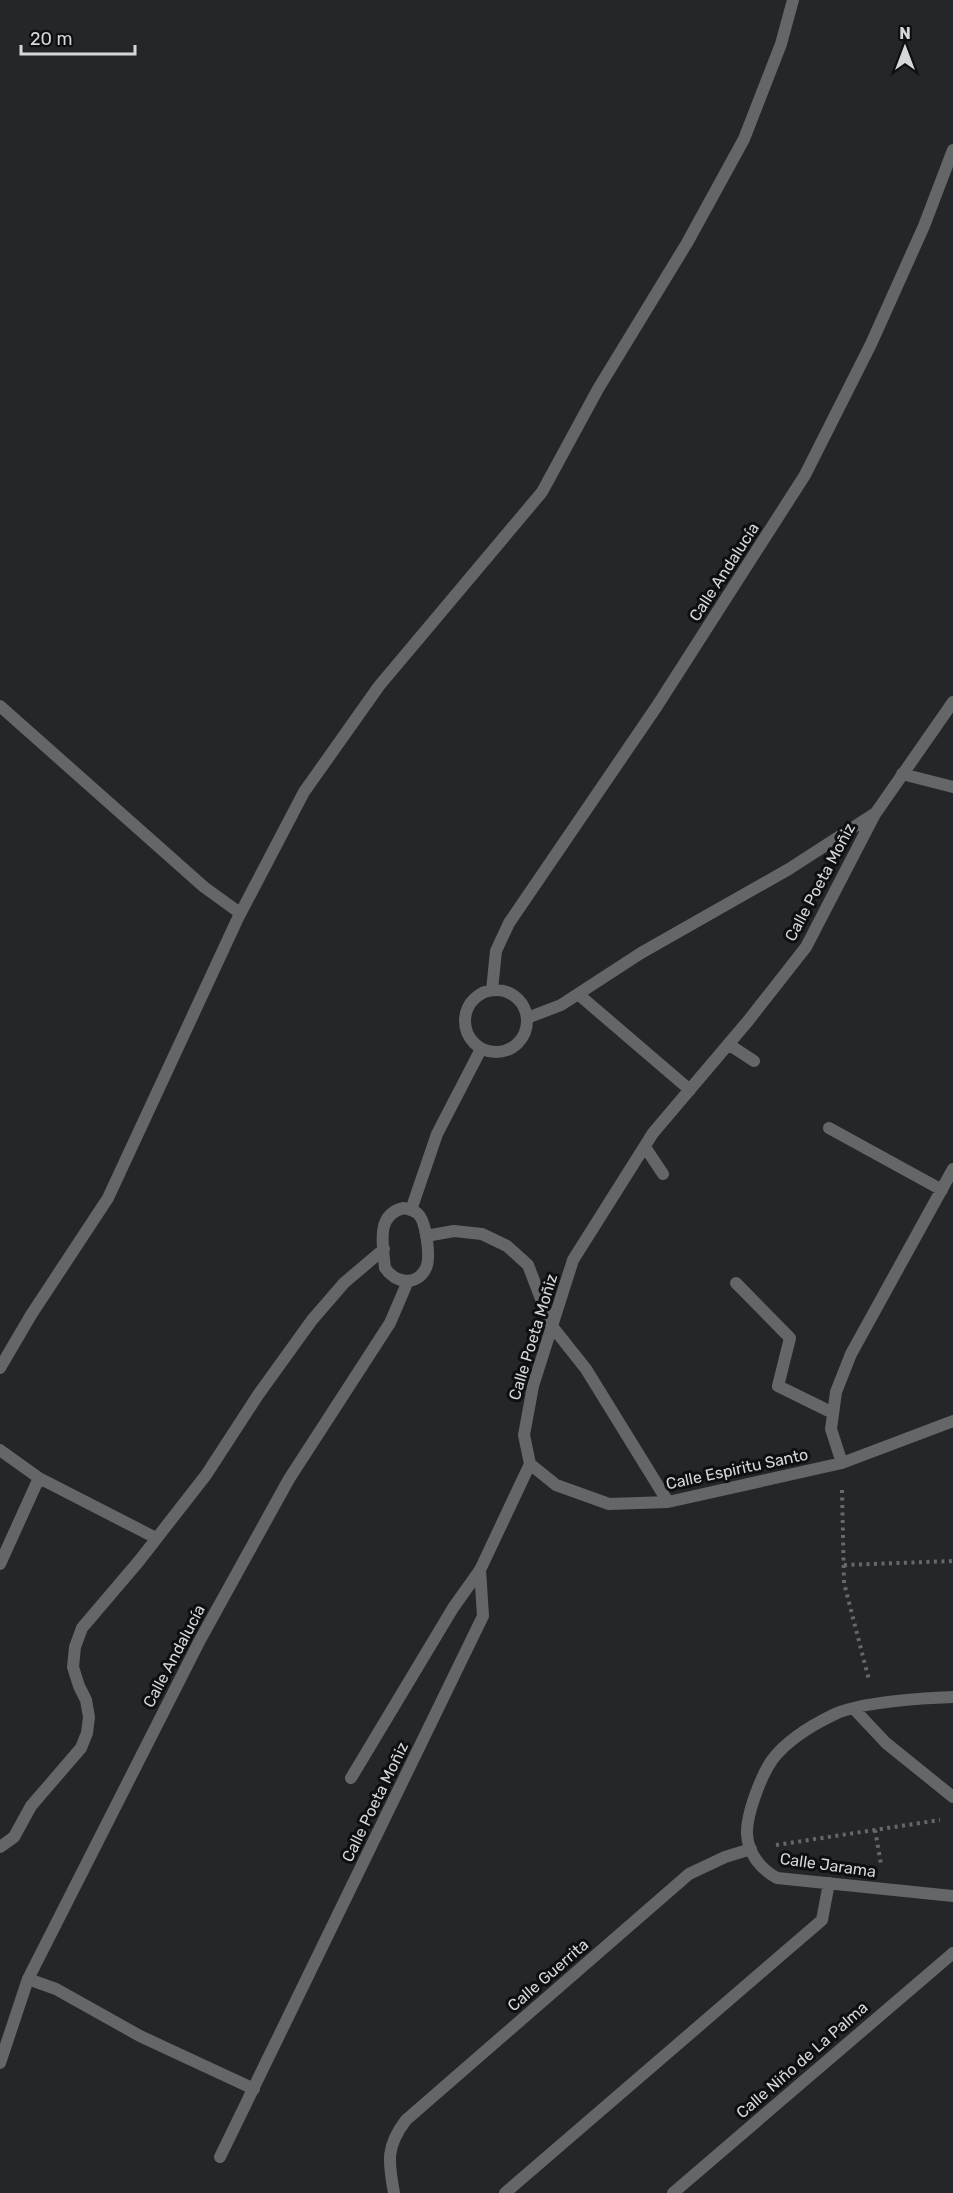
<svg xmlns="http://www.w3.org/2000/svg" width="953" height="2193" font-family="Rubik,sans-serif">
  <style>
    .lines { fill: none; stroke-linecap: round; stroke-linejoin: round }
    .path { stroke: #66686b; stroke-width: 4; stroke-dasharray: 3 4.5; stroke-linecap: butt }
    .lane { stroke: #656667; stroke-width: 12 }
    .street { stroke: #656667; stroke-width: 12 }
    .labels { text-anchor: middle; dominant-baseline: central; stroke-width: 6; stroke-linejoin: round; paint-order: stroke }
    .street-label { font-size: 16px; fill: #d5d7d8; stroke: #0e0f10 }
  </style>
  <rect width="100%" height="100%" fill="#242629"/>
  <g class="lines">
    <path class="path" d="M842,1490L844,1583L869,1680
      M844,1565L953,1561
      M875,1830L881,1864
      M776,1845L940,1820"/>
    <path class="lane" d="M351,1778L453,1608L480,1570
      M28,1979L56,1989L140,2036L254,2089"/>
    <path class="street" d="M0,706L204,887L240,913
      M902,774L953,787
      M465 1021a31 31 0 1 1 62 0a31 31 0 1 1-62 0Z
      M492,990L496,951L509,923L657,706L805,475L871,344L924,226L953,150
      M578,994L690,1090
      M527,1018L561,1005L641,953L789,869L874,814
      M728,1044L754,1061
      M829,1128L942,1190
      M645,1147L663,1174
      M404,1208C408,1209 413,1210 417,1213C426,1220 431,1257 426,1268C417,1287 395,1283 385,1268C383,1246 375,1214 404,1208Z
      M411,1210L437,1134L481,1049
      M426,1236L454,1231L482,1234L507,1246L528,1265L551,1325L586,1369L668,1502
      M736,1283L790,1338L778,1386L833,1413
      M0,1368L31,1315L108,1198L238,918L304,792L379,686L542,492L598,389L687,243L744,139L781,44L793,0
      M0,1450L39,1478L156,1538
      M842,1463L831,1429L836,1392L851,1354L953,1169
      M530,1464L556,1485L609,1504L668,1502L842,1463L953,1421
      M0,1564L39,1478
      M953,1697C923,1698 861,1702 835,1714C812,1725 787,1740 772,1760C761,1776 746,1815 747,1834C748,1854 761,1869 777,1878L953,1896
      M854,1709L886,1743L953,1797
      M0,1847L14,1837L31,1806L81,1748L87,1733L89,1717L86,1700L79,1686L73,1667L75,1647L82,1628L139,1561L206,1475L258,1395L312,1320L344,1283L384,1249
      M0,2063L28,1979L200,1640L289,1479L390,1323L408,1281
      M220,2157L483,1616L480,1570L530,1464L524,1435L533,1386L573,1260L653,1133L748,1021L806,947L875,814L953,702
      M394,2193C388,2161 386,2146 406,2120L689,1874L725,1857L751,1849
      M505,2193L822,1920L829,1883
      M673,2193L953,1953"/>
  </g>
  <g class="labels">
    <g class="street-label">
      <text transform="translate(724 572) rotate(-57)">Calle Andalucía</text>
      <text transform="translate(820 882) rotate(-62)">Calle Poeta Moñiz</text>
      <text transform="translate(533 1337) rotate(-73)">Calle Poeta Moñiz</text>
      <text transform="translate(737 1469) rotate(-12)">Calle Espiritu Santo</text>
      <text transform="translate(174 1656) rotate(-62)">Calle Andalucía</text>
      <text transform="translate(375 1802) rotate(-64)">Calle Poeta Moñiz</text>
      <text transform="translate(828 1865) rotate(8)">Calle Jarama</text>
      <text transform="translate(548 1975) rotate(-41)">Calle Guerrita</text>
      <text transform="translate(802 2060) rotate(-41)">Calle Niño de La Palma</text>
    </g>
  </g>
  <g transform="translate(905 48)" stroke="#0e0f10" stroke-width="4.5" paint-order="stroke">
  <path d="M0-4.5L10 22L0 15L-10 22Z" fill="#d5d7d8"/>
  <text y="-9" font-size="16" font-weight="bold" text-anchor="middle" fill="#d5d7d8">N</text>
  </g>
  <path d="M21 45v9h114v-9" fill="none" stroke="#d5d7d8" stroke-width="3"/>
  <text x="30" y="45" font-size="18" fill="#d5d7d8" stroke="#0e0f10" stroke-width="4.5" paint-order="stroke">20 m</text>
</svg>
